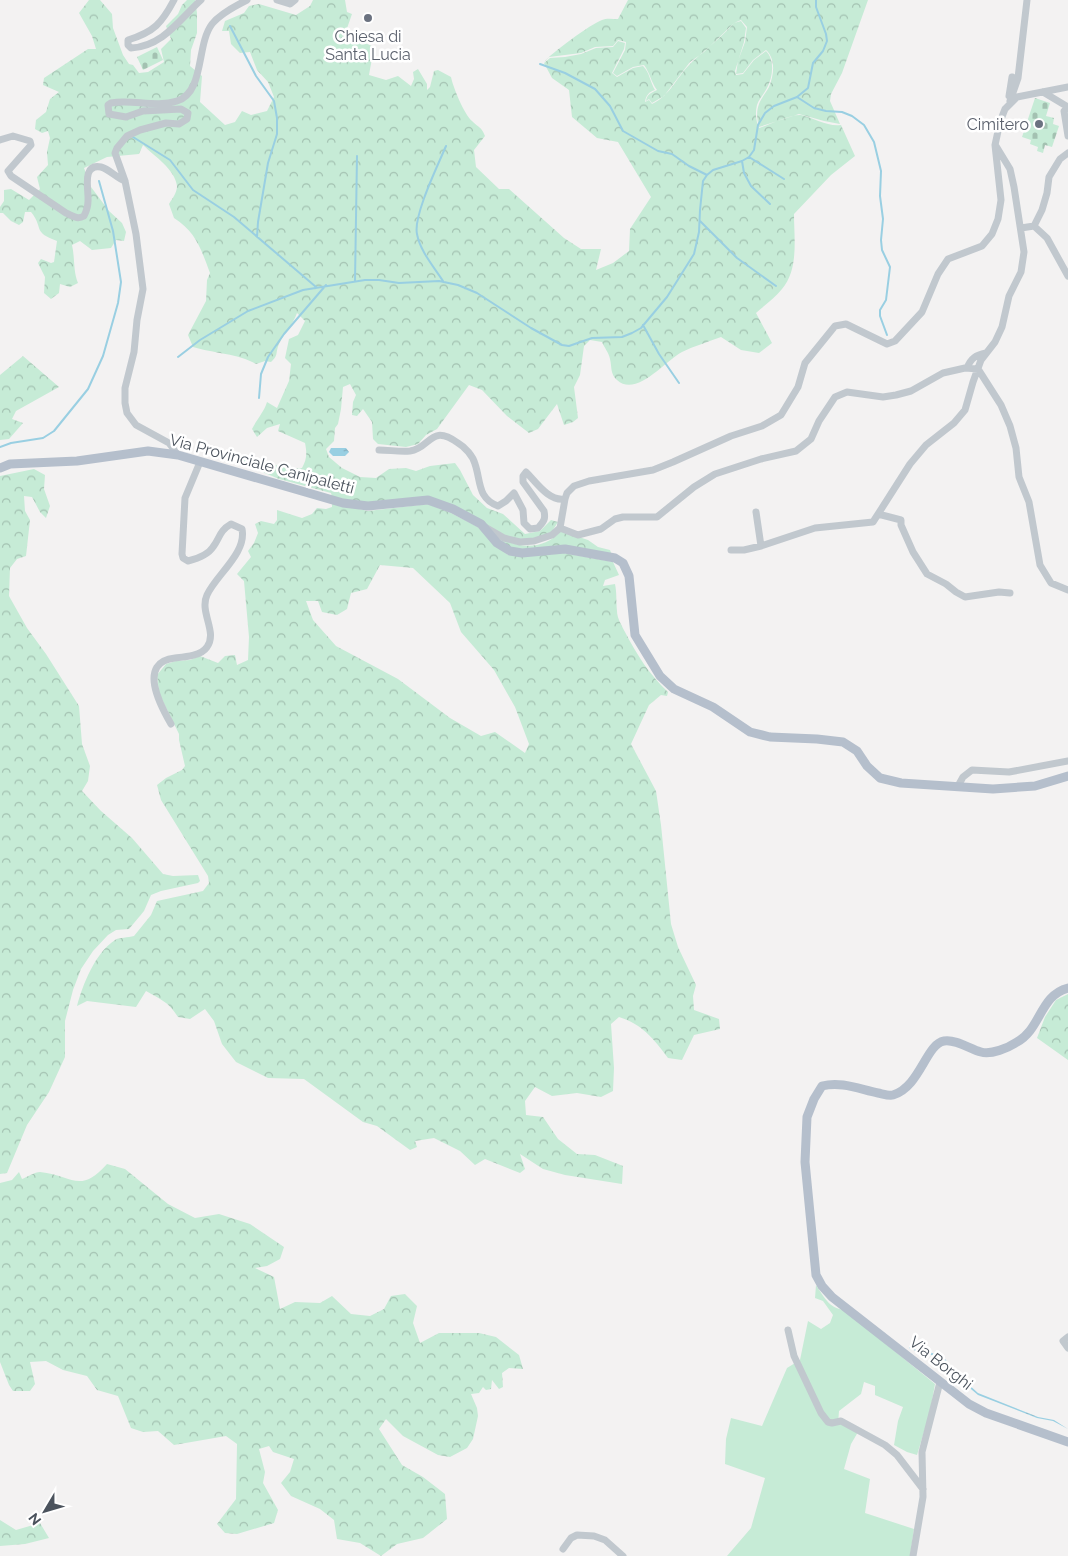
<svg xmlns="http://www.w3.org/2000/svg" width="1068" height="1556" font-family="Raleway,sans-serif">
  <style>
    .green { fill: #c6ebd6 }
    .forest { fill: url(#forest-crowns); fill-rule: evenodd }
    .cemetery { fill: url(#cemetery-stones) }
    .water { fill: url(#water-ripples) }
    .lines { fill: none; stroke-linecap: round; stroke-linejoin: round }
    .stream { stroke: #99cfe2; stroke-width: 2 }
    .minor { stroke: #c1c8ce; stroke-width: 7 }
    .major { stroke: #b5bfcc; stroke-width: 9 }
    .worship-dot { fill: #6b7280; stroke: #fff; stroke-width: 2 }
    .labels { text-anchor: middle; dominant-baseline: central; stroke-width: 5; stroke-linejoin: round; paint-order: stroke }
    .worship-label { font-size: 16px; fill: #5b616d; stroke: #fff }
    .street-label { font-size: 16px; fill: #4b535d; stroke: #fff }
  </style>
  <defs>
    <pattern id="forest-crowns" width="20" height="18" patternUnits="userSpaceOnUse" patternTransform="scale(1.25)"><rect width="20" height="18" fill="#c6ebd6"/><path d="M2 6a3 3 0 1 1 6 0M12 15a3 3 0 1 1 6 0" fill="none" stroke="#a3c1b1"/></pattern>
    <pattern id="cemetery-stones" width="16" height="16" patternUnits="userSpaceOnUse" patternTransform="scale(1.25)"><rect width="16" height="16" fill="#c6ebd6"/><path d="M2 7V4a2 2 0 0 1 4 0v3zM10 15v-3a2 2 0 0 1 4 0v3z" fill="#a3c1b1"/></pattern>
    <pattern id="water-ripples" width="26" height="14" patternUnits="userSpaceOnUse" patternTransform="scale(1.25)"><rect width="26" height="14" fill="#99cfe2"/><path d="M2 4q2-2 4 0t4 0M15 11q2-2 4 0t4 0" fill="none" stroke="#7fabba"/></pattern>
  </defs>
  <rect width="100%" height="100%" fill="#f3f2f2"/>
  <path class="green" d="M816,1285C824,1297 829,1308 844,1310L935,1384L930,1412L917,1455L907,1452L894,1445L898,1421L903,1407L875,1395V1386L864,1382L861,1394L839,1411L838,1424L842,1423L858,1432L851,1444L844,1469L870,1479L865,1513L914,1529L910,1556H727L751,1528L765,1478L725,1464L726,1439L731,1418L762,1426L787,1368L800,1360L808,1321L821,1329L830,1323L833,1315L823,1301L815,1298Z"/>
  <path class="forest" d="M89,0H100L112,14L113,28L123,55L129,64L133,65L139,73L148,72L164,62L161,49L171,39L166,26L178,14L182,5L187,0H195L197,13V33L191,50L190,66L202,76L200,102L225,125L235,122L242,111L251,115L267,111L274,97L268,82L257,70L250,52L240,53L231,44L229,31H222L225,21L244,13L249,6L259,4L296,15L310,6L313,0H345L347,12L352,14L345,34L374,47L369,75L386,80L398,76L411,86L414,79L413,72L418,69L427,84V90L430,87L434,71L438,70L451,77C453,87 464,114 472,121C479,128 481,126 485,136L474,150L476,167L499,189H509L564,238L581,249H601L596,270L613,263L629,251L630,229L651,197L618,142L597,138L572,117L569,90L552,78L544,63L550,58L565,57L581,54L596,48L613,47L618,41L625,43L624,49L612,73L617,77L633,68L643,66C650,73 650,82 655,90C649,92 646,95 645,102L649,100L652,104C671,95 677,76 692,62C706,49 721,38 734,23L741,21L746,28L744,42L735,71L736,75L743,74L754,60L766,51C775,60 773,77 767,88C764,94 759,99 757,105C755,113 756,121 759,128C768,125 792,114 801,115C814,118 828,127 841,125L855,156L831,175L794,214C794,238 799,269 782,289C775,298 765,305 756,313L772,343L759,353L741,350L721,337C708,342 694,346 682,352C665,361 636,398 617,380C610,374 612,367 610,359C609,353 604,347 602,342L590,340L584,346L580,375L574,387L578,418L573,422L564,425L557,404L538,429L529,433L507,416L482,390L469,385L437,429L426,435L418,444L406,447L378,444L373,439L372,422L363,409L357,416L352,415L353,402L356,395L350,384L343,387L341,409L338,424L335,428L334,441L326,449L329,457L342,468L360,477L376,478L389,469L406,468L416,471L430,466L455,463L460,470L473,495L487,508L503,514L525,534L540,531L551,520L558,522L551,533L534,538L520,540L505,536L429,497L369,503L332,497L331,493L279,479L237,461L241,456L291,469L302,468C307,459 307,453 305,443L278,431L280,424L267,428L257,437L252,429C257,419 264,412 267,402L277,408L289,381L291,364L285,358L289,339L298,335L305,321L297,313C293,325 284,333 279,344C275,353 279,355 271,362L265,361L256,364C240,354 212,353 193,347L188,335L206,301L207,280L210,273C201,249 196,232 174,218L169,204C172,199 177,193 177,186C175,169 154,156 143,145L139,154L107,157L84,168L91,187L109,211L122,223L126,232L124,241L116,240L111,248L92,250L80,241L72,245C75,258 73,271 78,283L70,287L60,284L59,293L51,299L44,293L45,277L38,263L41,259L51,263L54,262L57,241C32,232 44,228 31,212H25L23,222L19,225L11,221L3,213H0V207L4,201V190L11,189L29,200L40,189L37,177L48,165L47,152L50,138L48,131L42,133L35,129L36,120L46,112L50,99L59,92L43,85L44,78L88,49H96L92,36L79,13Z
    M628,0H868L842,73L831,94L830,101L840,124L824,121L799,114L759,127C757,119 756,112 759,104C761,98 766,93 769,87C774,75 776,59 766,50L753,60L743,73L736,74L738,61L745,42L747,27L741,20L734,23L704,52L690,62L664,96L652,103L649,99L646,101C647,94 651,93 657,90C651,82 650,73 644,65L633,67L617,76L613,73L625,50L626,42L618,40L613,46L595,47L581,53L549,57L544,62C549,55 592,23 602,20C606,18 613,19 618,19Z
    M23,356L59,387L16,411L12,419L23,423L9,439L0,440V375Z
    M34,469L45,475L44,489L50,506L46,518L40,512L32,497L24,496L25,511L30,520L26,556L17,559L10,568L9,596L27,628L46,654L79,706L82,744L90,766L88,781L82,791L101,811L132,838L163,874L173,876L198,875L200,881L198,883L161,891L151,895L144,911L129,929L116,930L108,935L93,951L81,969L73,990L65,1021V1057L49,1092L27,1125L7,1173L0,1174V476Z
    M332,503L368,511L428,504L451,513L478,527L495,545L508,555L564,553L613,562L619,575L605,580L603,586L615,584C617,594 616,601 617,611C617,618 622,626 625,632C637,655 649,674 668,692L667,696L661,695L649,705L631,744L656,791L661,825L671,924L678,947L696,985L693,996L694,1010L719,1019L720,1029L694,1035L682,1060L668,1058C654,1039 642,1024 619,1017L611,1024L614,1068L613,1091L601,1097L577,1093L552,1096L535,1087L525,1101L526,1115L543,1117L558,1139L577,1154L595,1155L623,1166L622,1184L565,1175L543,1169L520,1154L525,1169L520,1173L485,1159L475,1165L460,1151L434,1138L415,1141L417,1147L410,1150L377,1126L363,1122L304,1079L268,1078L236,1062L222,1044L214,1021L205,1009L190,1019L178,1017C168,1001 161,1000 146,991L136,1007L87,1001L77,1006C83,984 95,953 115,940C119,937 128,938 134,936L151,915L157,901L203,891L209,883L208,876L161,800L157,785L166,778L182,770L185,766L179,740V734L159,693L157,675L166,664L176,661L190,660L200,656L218,663L225,656L235,655L237,665L248,660L249,637L244,581L237,574L251,557L248,551L254,543L258,533L255,524L261,521L274,524L277,520V510L302,518L312,514L317,508L326,509L332,507ZM380,565L413,568L450,603L461,632L494,670L515,707L529,744L525,753L495,732L481,736L450,718L398,679L336,646L313,620L306,601H318L322,612L337,615L347,609L351,593L367,589Z
    M561,531L588,540L598,547L610,550L612,555L522,550L511,548L490,532C513,548 541,553 561,531Z
    M1068,994V1060L1037,1038L1045,1017L1056,1000Z
    M107,1164L125,1169L168,1204L195,1218L219,1214L250,1224L284,1247L280,1259L267,1266L255,1268L274,1277L280,1309L295,1302L320,1303L332,1296L351,1314L370,1316L384,1309L391,1296L405,1294L417,1306L413,1323L420,1343L439,1333H479L496,1337L519,1355L523,1369L509,1368L502,1373L503,1387L499,1389L492,1380L491,1389L486,1390L483,1387L479,1393L471,1394L477,1408L478,1416L473,1439L467,1448L450,1457L438,1455L403,1436L386,1419L379,1429L402,1465L423,1477L445,1494L447,1519L423,1538L397,1544L381,1556L360,1543L337,1539L334,1520L320,1509L291,1496L281,1483L290,1472L294,1459L273,1452L269,1446L259,1449L265,1472L263,1483L278,1510L274,1523L237,1534L225,1533L217,1524L236,1499L237,1444L226,1436L174,1445L158,1431L143,1432L131,1428L118,1396L97,1390L87,1376L63,1370L46,1361L30,1362L35,1384L30,1391H13L9,1385L0,1362V1183L12,1180L19,1172L22,1179C27,1177 35,1172 40,1172C73,1175 79,1195 107,1164Z
    M0,1520L16,1530L40,1523L49,1538L25,1544L0,1546Z"/>
  <path class="cemetery" d="M157,47L163,60L143,70L137,57Z
    M1035,98L1050,103L1046,116L1054,118L1053,124L1059,126L1052,147L1045,145L1043,153L1037,151L1038,147L1030,144L1031,140L1022,137Z"/>
  <path class="water" d="M331,448H346L349,452L345,456H333L329,452Z
    M909,1347L921,1352H930L945,1359L957,1374L978,1393L1038,1417L1054,1420L1068,1429L1053,1421L1037,1418L978,1395L965,1384L944,1360L929,1354L921,1353L909,1348Z"/>
  <g class="lines">
    <path class="stream" d="M230,26L256,76L274,101L277,118V134L268,163L258,222L257,237
      M540,64L565,73L595,89L610,106L623,131L658,151L672,154L689,166L707,175
      M797,97L814,108L826,111L842,112L852,116L864,125L874,142L881,171L880,196L883,219L881,240L882,250L890,267L886,300L880,310V316L887,335
      M133,137L170,160L193,190L234,217L316,287
      M749,157L784,179
      M742,161L744,173L751,186L770,204
      M700,221L737,258L776,286
      M355,281L357,156
      M443,281C434,267 420,251 417,234C413,216 438,165 446,146
      M643,325L659,354L679,383
      M178,357L200,340L248,311L303,290L365,280H379L399,283L439,281L458,285L477,293L531,328L562,345L569,346L592,338L622,337L632,333L641,328L667,297L694,254L699,232L700,210L703,181L707,175L713,170L742,161L749,157L754,150L758,125L765,113L774,106L797,97L808,88L813,63L823,51L827,41L826,34L816,7V0
      M259,398L261,374L268,357L284,334L326,285
      M0,447L11,443L43,438L54,431L88,389L103,356L118,303L121,282L113,231L99,181"/>
    <path class="minor" d="M174,0C162,23 154,32 128,40V45L131,48C163,46 179,20 201,0
      M277,0L290,4L295,0
      M1043,92L1068,107
      M1009,96L1012,77
      M1010,101L1018,78L1027,0
      M1068,108L1064,111L1068,136
      M0,140L13,136L30,141L31,145L8,171L11,176L66,213C73,216 77,220 84,216C86,212 88,206 88,201C89,191 81,163 101,167C109,169 117,178 125,181
      M1034,226L1047,238L1068,276
      M1021,228L1034,226L1042,210L1047,193L1049,177L1060,159L1068,153
      M967,368C971,358 976,355 986,353
      M379,450C389,450 400,452 410,451C431,448 430,423 458,443C465,447 473,456 475,464C481,481 477,498 498,506L506,501L514,493L523,510L524,523L530,529L538,528C543,522 546,520 544,511L523,482V476L526,472C536,482 549,502 565,499
      M178,455L169,443L136,425L127,413L125,403V388L134,352L137,320L143,289L136,234L125,181L115,153L117,148L127,136L140,130L166,123L179,124L187,119L188,113L181,109L143,111L126,117L109,114L108,105L111,103C132,99 156,108 177,101C205,92 196,45 212,24C219,15 237,5 247,0
      M756,512L761,546L815,528L873,522L910,464L926,445L954,423L965,410L973,382L981,360L995,342L1002,327L1009,296L1021,272L1024,252L1014,187L1010,169L996,146
      M878,514L901,520V525L913,552L927,574L946,584L956,592L965,597L999,592L1010,593
      M485,527L504,538L520,542L534,541L552,535L560,528L565,499L567,493L574,486L589,481L653,470L673,462L731,436L762,426L781,415L798,387L805,363L835,326L846,324L887,344L895,341L922,312L938,274L948,259L982,246L992,234L998,219L1001,200L995,145L1000,122L1005,109L1017,97L1068,87
      M560,528L578,535L601,529L615,519L623,517H657L694,487L715,474L761,459L796,451L811,439L819,421L835,397L847,392L883,397L896,395L911,391L943,373L965,368L978,369L1001,405L1010,426L1016,448L1019,477L1029,502L1040,565L1051,583L1068,590
      M731,550H744L761,546
      M171,724C160,705 137,662 175,658C185,657 201,656 207,647C218,632 199,612 207,595C216,575 247,553 242,529L231,524C219,531 220,538 213,547C208,555 196,559 188,561L183,558L182,554L185,498L200,462
      M958,786L963,777L972,770L1009,772L1068,761
      M788,1330L794,1356L821,1413L828,1422L832,1423L841,1421L885,1445L897,1455L923,1489
      M1068,1337L1063,1341L1068,1348
      M563,1549L571,1538L577,1535L594,1536L605,1540L623,1556
      M913,1556L923,1497L922,1452L940,1382"/>
    <path class="major" d="M0,468L10,464L77,461L148,451L178,455L343,503L368,506L428,500L453,509L481,524L497,543L510,551L522,553L565,549L615,558L623,563L629,576L635,635L660,676L674,689L713,707L750,732L770,737L817,739L843,742L857,751L867,766L880,778L901,783L993,789L1035,786L1068,776
      M1068,988C1040,995 1041,1029 1017,1042C1008,1048 991,1055 981,1052C970,1049 956,1039 944,1041C926,1044 920,1087 893,1095C889,1096 883,1094 878,1093C859,1089 841,1081 822,1086L814,1099L807,1117L805,1162L816,1275L822,1286L832,1297L969,1404L986,1413L1068,1442"/>
  </g>
  <g class="worship-dot">
    <circle cx="368" cy="18" r="5"/>
    <circle cx="1039" cy="124" r="5"/>
  </g>
  <g class="labels">
    <g class="worship-label">
      <text x="368" y="36">Chiesa di<tspan x="368" dy="18">Santa Lucia</tspan></text>
      <text x="1029" y="124" text-anchor="end">Cimitero</text>
    </g>
    <g class="street-label">
      <text transform="translate(262 464) rotate(15)">Via Provinciale Canipaletti</text>
      <text transform="translate(941 1363) rotate(38)">Via Borghi</text>
    </g>
  </g>
  <g transform="translate(45 1511) rotate(232)" stroke="#ffffff" stroke-width="4" paint-order="stroke">
  <path d="M0-4L9 19L0 12L-9 19Z" fill="#4b535d"/>
  <text y="-8" font-size="14" font-weight="bold" text-anchor="middle" fill="#4b535d">N</text>
  </g>
</svg>
